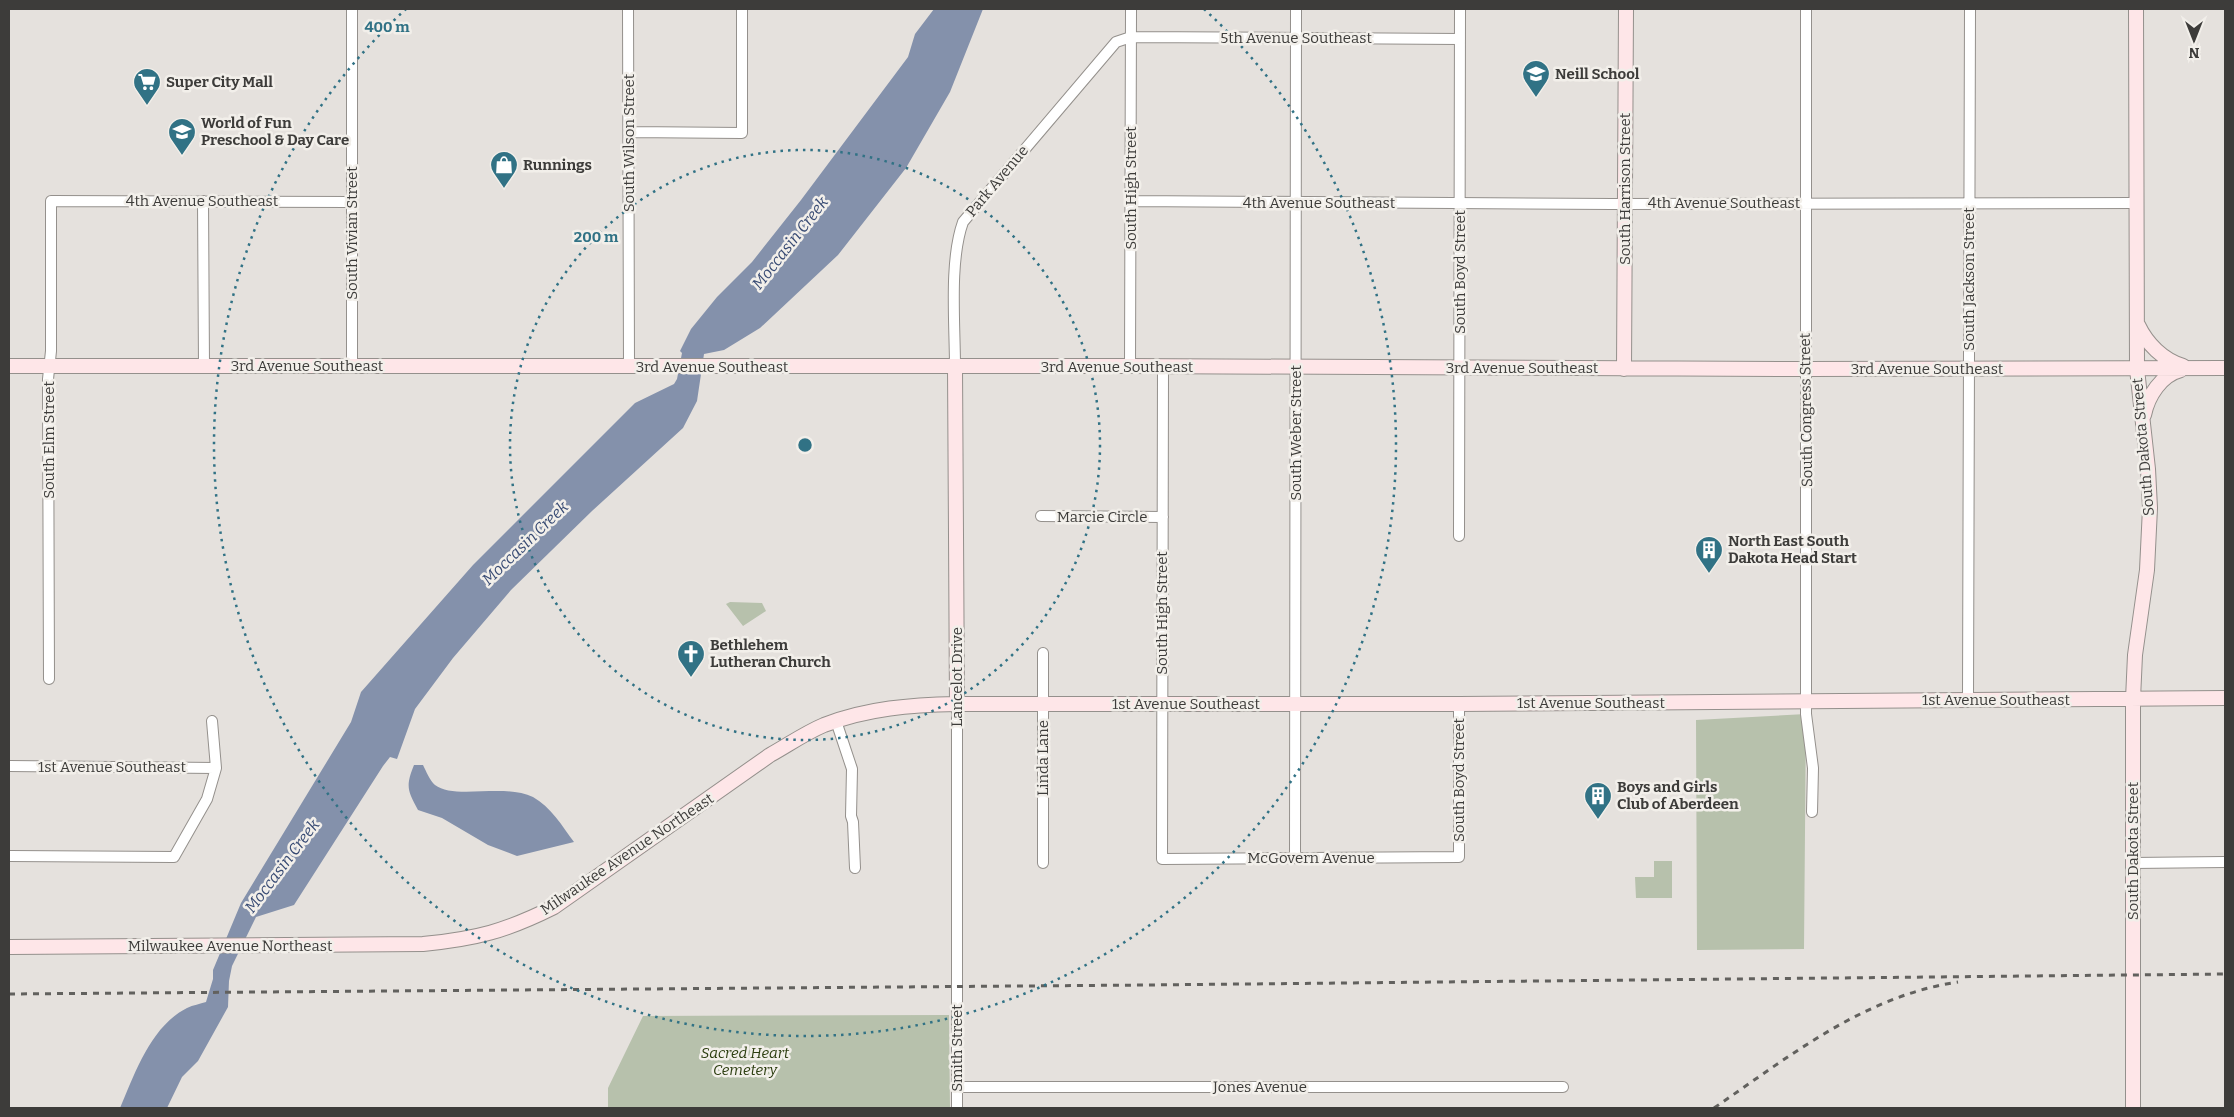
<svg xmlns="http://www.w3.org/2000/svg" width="2234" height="1117" font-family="Bitter,serif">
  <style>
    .green { fill: #b7c1ac }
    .water { fill: #8491ab }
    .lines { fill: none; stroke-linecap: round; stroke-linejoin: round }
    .street-casing { stroke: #94908c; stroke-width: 12 }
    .secondary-casing { stroke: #94908c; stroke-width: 16 }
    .street { stroke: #fff; stroke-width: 10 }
    .secondary { stroke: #fee6e8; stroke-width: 14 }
    .rail { stroke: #62615e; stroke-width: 3; stroke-dasharray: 6 6; stroke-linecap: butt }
    .ring { fill: none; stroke: #317285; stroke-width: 2.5; stroke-dasharray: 2.5 5 }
    .labels { text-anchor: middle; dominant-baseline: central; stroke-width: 5; stroke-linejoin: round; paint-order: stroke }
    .street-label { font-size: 15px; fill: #3d3c3a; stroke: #f2efea }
    .poi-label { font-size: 15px; font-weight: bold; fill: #3d3c3a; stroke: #f2efea; text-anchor: start }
    .park-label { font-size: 15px; font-style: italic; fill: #2c3e10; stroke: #f2efea }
    .water-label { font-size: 16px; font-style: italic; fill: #374a73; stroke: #f2efea }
    .centre { fill: #317285; stroke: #f2efea; stroke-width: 2.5 }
    .ring-label { font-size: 15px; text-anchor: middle; font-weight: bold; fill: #317285; stroke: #f2efea; stroke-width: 5; stroke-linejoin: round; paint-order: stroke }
  </style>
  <rect width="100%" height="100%" fill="#e5e1dd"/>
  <path class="green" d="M730,602L762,603L766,611L743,626L726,604Z
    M1806,714L1804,949L1697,950L1696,720Z
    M1654,861H1672V898H1636L1635,877H1654Z
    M949,1015L950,1108H608V1088L643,1016Z"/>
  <path class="water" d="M934,9H983L950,92L906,168L838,255L760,328L724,350L704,354L697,401L683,428L592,511L511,590L453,658L415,709L397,759L390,757L383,766L294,905L256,917L232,966L229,981L228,1007L198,1061L182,1077L167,1108H120C135,1073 151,1026 187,1008C193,1005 200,1004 206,1002L213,979V970L241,903L351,722L361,692L473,565L635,403L674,384L677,379L682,353L680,351L691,329L717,297L752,262L801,200L908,57L915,34Z
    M414,765H423C426,771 430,781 435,785C454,800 505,783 533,797C551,807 562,826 574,842L517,856L488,845L442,818L418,810C408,791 405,787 414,765Z"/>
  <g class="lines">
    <defs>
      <path id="street" d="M352,9V366
        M628,9L629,367
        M1806,9V714L1813,768L1812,812
        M629,132L742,133V9
        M203,201L204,366
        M1131,201L1613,204L2137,203
        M1130,366L1131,9
        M955,367C955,324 949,261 963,222L1116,42L1131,37L1460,39
        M1163,367L1162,859L1459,857V704
        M1041,516L1163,517
        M1459,536L1460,9
        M49,679L48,379L51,351V201L352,202
        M1968,700L1970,9
        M836,721L852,769L851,816L853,822L855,868
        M9,766L216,768
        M9,856L174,857L207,799L216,768L212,721
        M1295,858L1296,9
        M1043,863V653
        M2133,863L2225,862
        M957,1087H1563
        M957,1108V704"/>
      <path id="secondary" d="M2138,325C2147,344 2163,360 2183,366
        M9,366H1130L1805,369L2225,368
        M955,367L957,704
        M1624,369L1626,9
        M2144,415C2148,396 2161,375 2181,370
        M9,947L423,944C476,939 506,931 554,907L770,755C788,745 805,733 824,725C868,708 911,705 957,704H1459L2225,698
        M2133,1108V699L2135,655L2147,570L2150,508L2148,469L2137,369L2136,9"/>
    </defs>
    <use href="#street" class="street-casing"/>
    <use href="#secondary" class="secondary-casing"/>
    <use href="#street" class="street"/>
    <use href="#secondary" class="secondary"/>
    <path class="rail" d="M9,994L1147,985L2225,974
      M1714,1108C1790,1056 1864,996 1958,982"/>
  </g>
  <g class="ring">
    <circle cx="805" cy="445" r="295"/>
    <path d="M1204 9A591 591 0 1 1 406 9"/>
  </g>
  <defs>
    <symbol id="school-pin" viewBox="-11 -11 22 30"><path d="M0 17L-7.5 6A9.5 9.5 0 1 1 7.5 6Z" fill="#317285" stroke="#f2efea"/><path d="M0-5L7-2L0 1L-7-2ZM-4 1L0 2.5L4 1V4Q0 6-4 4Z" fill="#fff"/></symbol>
    <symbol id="supermarket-pin" viewBox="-11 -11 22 30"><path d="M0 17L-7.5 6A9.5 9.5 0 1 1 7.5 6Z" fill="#317285" stroke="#f2efea"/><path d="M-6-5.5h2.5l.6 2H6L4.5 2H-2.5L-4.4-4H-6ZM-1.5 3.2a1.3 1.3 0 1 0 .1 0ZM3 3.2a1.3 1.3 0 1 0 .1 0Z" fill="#fff"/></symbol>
    <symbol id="shop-pin" viewBox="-11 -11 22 30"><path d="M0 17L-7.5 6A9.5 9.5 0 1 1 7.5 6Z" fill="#317285" stroke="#f2efea"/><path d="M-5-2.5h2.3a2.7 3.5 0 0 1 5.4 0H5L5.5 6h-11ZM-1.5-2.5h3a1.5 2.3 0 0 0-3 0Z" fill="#fff"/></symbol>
    <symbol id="building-pin" viewBox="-11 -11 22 30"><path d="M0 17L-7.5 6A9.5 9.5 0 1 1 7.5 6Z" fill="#317285" stroke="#f2efea"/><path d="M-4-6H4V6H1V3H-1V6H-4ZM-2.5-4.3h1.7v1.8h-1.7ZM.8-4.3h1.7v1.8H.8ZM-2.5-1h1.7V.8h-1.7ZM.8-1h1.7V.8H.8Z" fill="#fff"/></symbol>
    <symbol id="church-pin" viewBox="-11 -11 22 30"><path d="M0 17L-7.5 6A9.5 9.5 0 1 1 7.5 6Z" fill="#317285" stroke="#f2efea"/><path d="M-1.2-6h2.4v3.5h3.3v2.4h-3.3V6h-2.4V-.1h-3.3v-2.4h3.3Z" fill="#fff"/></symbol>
  </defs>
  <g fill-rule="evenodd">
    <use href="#school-pin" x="1520" y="58" width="32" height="43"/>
    <use href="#supermarket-pin" x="131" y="66" width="32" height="43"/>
    <use href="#school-pin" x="166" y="116" width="32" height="43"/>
    <use href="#shop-pin" x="488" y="149" width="32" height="43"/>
    <use href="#building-pin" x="1693" y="534" width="32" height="43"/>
    <use href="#church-pin" x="675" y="638" width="32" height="43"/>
    <use href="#building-pin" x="1582" y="780" width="32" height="43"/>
  </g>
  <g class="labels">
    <g class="street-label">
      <text x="1296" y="38">5th Avenue Southeast</text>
      <text transform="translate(629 143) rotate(-90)">South Wilson Street</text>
      <text transform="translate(997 181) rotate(-50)">Park Avenue</text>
      <text transform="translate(1131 188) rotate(-90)">South High Street</text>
      <text transform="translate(1625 189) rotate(-90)">South Harrison Street</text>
      <text x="202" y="201">4th Avenue Southeast</text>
      <text x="1319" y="203">4th Avenue Southeast</text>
      <text x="1724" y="203">4th Avenue Southeast</text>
      <text transform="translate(352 233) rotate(-90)">South Vivian Street</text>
      <text transform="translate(1460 272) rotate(-90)">South Boyd Street</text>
      <text transform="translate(1969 279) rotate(-90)">South Jackson Street</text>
      <text x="307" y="366">3rd Avenue Southeast</text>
      <text x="712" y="367">3rd Avenue Southeast</text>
      <text x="1117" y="367">3rd Avenue Southeast</text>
      <text x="1522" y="368">3rd Avenue Southeast</text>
      <text x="1927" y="369">3rd Avenue Southeast</text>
      <text transform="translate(1806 410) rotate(-91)">South Congress Street</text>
      <text transform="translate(1296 433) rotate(-90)">South Weber Street</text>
      <text transform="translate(49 440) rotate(-90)">South Elm Street</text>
      <text transform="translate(2143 447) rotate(-95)">South Dakota Street</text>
      <text x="1102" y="517">Marcie Circle</text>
      <text transform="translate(1162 613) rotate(-90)">South High Street</text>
      <text transform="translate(957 677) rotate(-90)">Lancelot Drive</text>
      <text x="1996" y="700">1st Avenue Southeast</text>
      <text x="1591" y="703">1st Avenue Southeast</text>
      <text x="1186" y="704">1st Avenue Southeast</text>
      <text transform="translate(1043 758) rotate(-90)">Linda Lane</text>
      <text x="112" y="767">1st Avenue Southeast</text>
      <text transform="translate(1459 780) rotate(-90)">South Boyd Street</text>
      <text transform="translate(2133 851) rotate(-90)">South Dakota Street</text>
      <text transform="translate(627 854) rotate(-34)">Milwaukee Avenue Northeast</text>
      <text x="1311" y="858">McGovern Avenue</text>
      <text x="230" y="946">Milwaukee Avenue Northeast</text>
      <text transform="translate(957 1048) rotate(-90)">Smith Street</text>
      <text x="1260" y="1087">Jones Avenue</text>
    </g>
    <g class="poi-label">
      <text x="1555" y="74">Neill School</text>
      <text x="166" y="82">Super City Mall</text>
      <text x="201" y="123">World of Fun<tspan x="201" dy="17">Preschool &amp; Day Care</tspan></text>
      <text x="523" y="165">Runnings</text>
      <text x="1728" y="541">North East South<tspan x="1728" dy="17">Dakota Head Start</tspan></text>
      <text x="710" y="645">Bethlehem<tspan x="710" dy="17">Lutheran Church</tspan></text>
      <text x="1617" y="787">Boys and Girls<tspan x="1617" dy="17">Club of Aberdeen</tspan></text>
    </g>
    <g class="park-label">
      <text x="745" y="1053">Sacred Heart<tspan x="745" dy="17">Cemetery</tspan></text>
    </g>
    <g class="water-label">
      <text transform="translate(790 243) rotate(-52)">Moccasin Creek</text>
      <text transform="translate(525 543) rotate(-44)">Moccasin Creek</text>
      <text transform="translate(282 866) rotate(-53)">Moccasin Creek</text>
    </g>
  </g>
  <circle cx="805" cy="445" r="8" class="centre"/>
  <g class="ring-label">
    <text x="387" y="32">400 m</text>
    <text x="596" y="242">200 m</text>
  </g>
  <rect width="2234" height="1117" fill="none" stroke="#3d3c3a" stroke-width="20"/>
  <g transform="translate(2194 40) rotate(180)" stroke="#f2efea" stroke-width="4" paint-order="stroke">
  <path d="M0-4L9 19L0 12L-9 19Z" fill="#3d3c3a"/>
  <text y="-8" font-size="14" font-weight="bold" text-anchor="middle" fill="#3d3c3a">N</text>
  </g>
</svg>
